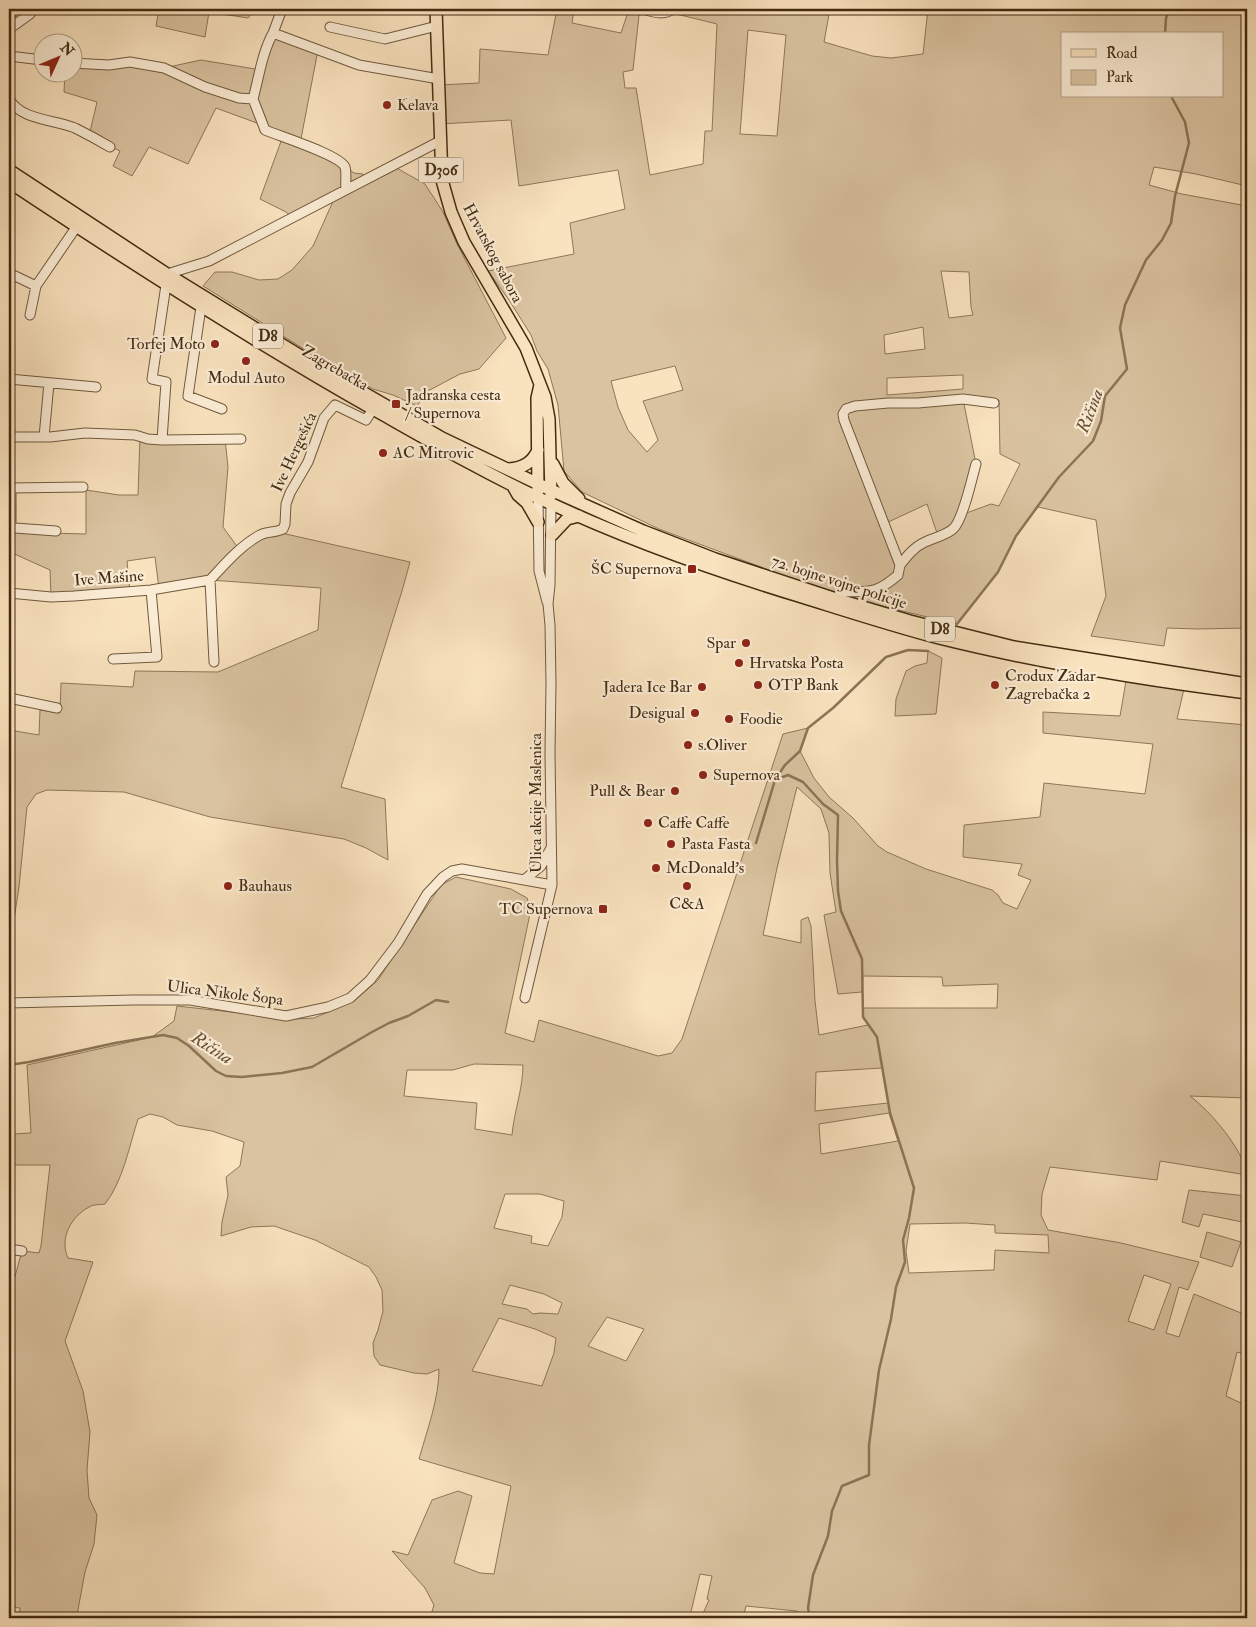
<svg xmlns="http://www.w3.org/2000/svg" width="1256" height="1627" font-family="'IM FELL Double Pica',serif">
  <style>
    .green { fill: #dac3a1; stroke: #8e7759; fill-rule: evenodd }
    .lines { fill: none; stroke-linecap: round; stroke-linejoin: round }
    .stream { stroke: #8b7455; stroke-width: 2.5 }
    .minor-casing { stroke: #70593c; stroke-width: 11 }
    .major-casing { stroke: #432b11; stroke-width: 14 }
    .minor { stroke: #fbecd5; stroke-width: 9 }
    .major { stroke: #f9e2be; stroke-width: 11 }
    .poi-dot { fill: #8f2418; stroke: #fbecd5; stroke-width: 2 }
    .labels { text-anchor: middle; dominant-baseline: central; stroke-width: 4.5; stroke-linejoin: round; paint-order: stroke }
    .shield { fill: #fbecd5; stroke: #7a654c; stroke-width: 1 }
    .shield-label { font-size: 15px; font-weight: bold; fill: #432b11 }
    .poi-label { font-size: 16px; fill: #432b11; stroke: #fbecd5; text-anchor: start }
    .street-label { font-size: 16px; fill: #432b11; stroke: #fbecd5 }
    .water-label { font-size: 18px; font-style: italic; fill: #674f33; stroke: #fbecd5 }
  </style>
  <rect width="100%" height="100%" fill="#f9e2be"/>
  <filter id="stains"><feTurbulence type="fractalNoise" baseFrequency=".004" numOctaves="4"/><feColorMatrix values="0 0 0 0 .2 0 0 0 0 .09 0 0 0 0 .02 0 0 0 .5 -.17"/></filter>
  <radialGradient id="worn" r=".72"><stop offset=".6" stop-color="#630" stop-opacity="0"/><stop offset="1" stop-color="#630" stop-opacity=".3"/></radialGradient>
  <path class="green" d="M159,9H256L248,18L209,12L205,37L156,26Z
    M557,9H574L572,23L621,33L629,9H830L824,42L872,56L891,58L923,54L928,9H1247V186L1196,174L1154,167L1149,185L1182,194L1247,206V628L1198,629L1167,628L1164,646L1091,636L1106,596L1096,520L1038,507L1016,536L998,572L957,624L860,601L777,573L659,529L582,492L564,471L558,405L548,369L537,351L531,335L509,300L488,271L574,254L570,223L625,209L618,170L519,186L511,120L440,124L439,85L479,83L480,49L548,55ZM668,12L717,24L712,131H705L703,164L650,175L636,88H625L623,72L633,70L639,15ZM748,30L786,35L777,136L740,134ZM1062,34H1222V96H1062ZM941,271L969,272L971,307L973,315L949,318ZM923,327L925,349L885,354L884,335ZM675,366L683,390L643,401L658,440L647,452L628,430L618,407L611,381ZM963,375V389L887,395V378ZM963,399L999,400L1000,454L1020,464L999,506L991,504L961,515L976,464ZM927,504L938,536L899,565L884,524Z
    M273,33L318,50L300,144L330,156L354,173L363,174L364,181L393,166L425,184L443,212L457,244L506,338L479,369L460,374L426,392L417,406L393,395L373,389L331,366L203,286L215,272H232L259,280L278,279L292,270L313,246L335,197L293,218L286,212L260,199L284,133L216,108L188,164L149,147L132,176L113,166L120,151L89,136L97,102L64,92L65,73L72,72L73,63L164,68L201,60L261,70Z
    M140,437L225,439L228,467L223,527L239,549L277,532L410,562L402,591L341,787L385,799L388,860L366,848L344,839L210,817L124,792L47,790L36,794L27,807L19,887L9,952V730L39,735L40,710L60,713L61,683L133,687L135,671L218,672L318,630L321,588L210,580L159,589L155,557L127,561L130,592L51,597L50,570L10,552L9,532L86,534V490L119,495H138Z
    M928,651L942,658L936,714L895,716L896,699L906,671L915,666L927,663Z
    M1126,681L1184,689L1177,719L1247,725V1098L1190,1096C1211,1112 1243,1149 1247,1175L1160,1161L1157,1180L1050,1167L1042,1194L1041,1215L1048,1230L1121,1243L1199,1262L1188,1290L1179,1287L1166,1333L1179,1337L1194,1294L1246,1315L1247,1314V1355L1237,1352L1226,1396L1247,1406V1618H799L797,1611L746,1606L743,1618H701L709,1600L707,1599L712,1576L700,1574L690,1616L695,1618H430L434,1605L425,1588L392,1551L408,1555L432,1500L458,1491L472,1496L454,1563L480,1573L494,1574L511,1486L419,1459C427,1430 439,1399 439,1369L427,1374L414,1373L380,1365L374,1356L373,1343L378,1330L383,1311L382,1290L376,1277L369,1267L315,1240L274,1226L251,1227L221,1236L222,1222L228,1195L226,1177L240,1166L244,1142L212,1131L177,1125L163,1117L150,1114L138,1119C129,1147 123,1181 105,1204C100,1205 94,1204 89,1207C71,1217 59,1238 68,1258L93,1262L65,1341L83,1391L90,1432L87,1470L89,1498L97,1515L94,1544L85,1572L77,1615L78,1618H19L20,1608L9,1607V1298L22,1251L39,1253L41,1246L50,1165H9V1062L13,1134L31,1133L27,1065L152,1037L174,1021L177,1006L294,1019L314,1018L354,1001L378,980L441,885L456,877L511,889L527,898L531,909L505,1033L534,1042L539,1020L658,1056L672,1053L682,1039L783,734L808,728L800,751L814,778L829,797L853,818L878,846L887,852L926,869L992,890L998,895L1003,903L1017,909L1031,880L1018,875L1022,864L963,857L964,825L1040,817L1044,783L1145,794L1153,744L1043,733V712L1120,716ZM797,787L821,809L829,833L830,873L836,912L824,915L838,994L862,992L863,976L942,977L943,986L998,984L997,1008H863V1017L868,1025L819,1035L815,1001L811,926L808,917L801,920V943L763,935L777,868ZM474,1064L523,1065C523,1089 514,1111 512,1135L475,1129L477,1103L404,1096L407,1070H453ZM882,1068L888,1103L815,1111L816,1072ZM889,1113L898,1141L821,1154L819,1124ZM505,1194H540L564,1201L562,1217L548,1246L531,1243L532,1236L494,1228ZM965,1223L995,1225V1233L1048,1235L1049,1253L995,1250L994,1270L909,1273L906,1251L910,1224ZM1144,1275L1171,1284L1154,1330L1128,1321ZM510,1285L544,1294L562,1303L558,1314L540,1313L533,1314L527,1309L502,1304ZM607,1317L644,1329L626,1361L588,1346ZM499,1318L535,1329L556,1338L554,1353L542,1386L472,1371Z
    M1189,1190L1247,1196V1223L1203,1214L1199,1227L1182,1222Z
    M1207,1232L1241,1242L1232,1267L1200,1257Z"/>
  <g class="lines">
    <path class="stream" d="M1165,34L1166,18L1170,9
      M957,624L998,572L1016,536L1059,477L1093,441L1101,421L1105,396L1127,369L1120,328L1125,305L1146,260L1162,240L1171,223L1175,196L1189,143L1185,122L1171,96
      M775,780L788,775L803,782L823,804L838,815L837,860L838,891L841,911L862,959L863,1017L877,1037L890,1113L914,1188L909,1218L903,1240L905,1262L896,1287L891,1319L879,1370L869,1445V1475L842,1486L832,1511L828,1536L813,1575L808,1608L810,1618
      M756,843L775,780L785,765L800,751L808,728L833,708L886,657L908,650L928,651
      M9,1065L29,1062L115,1043L163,1035L177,1038L189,1046L216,1071L226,1076L242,1077L282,1073L312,1067L372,1032L389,1023L408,1016L436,1000L448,1002"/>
    <defs>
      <path id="minor" d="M642,9C653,12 664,16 673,9
        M330,27L385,39L437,26
        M9,28L12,9
        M9,29L30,14L33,9
        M273,33L282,9
        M9,56L42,60
        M72,63L109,65L130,62L164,68L205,87L239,98L253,99C259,77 262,53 273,33L359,65L439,79
        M9,99C22,121 54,119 75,128C87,134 98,140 110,147
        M253,99L265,130C279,136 340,155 345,167C347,173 345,184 346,190
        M11,274L36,286
        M167,274L209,261L440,141
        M201,307L188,396L222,409
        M30,315L36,286L77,226
        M9,379L96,387
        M9,437H50L85,433L135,435L148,439L162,440L241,439
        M44,437L49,383
        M162,440L166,382L152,379L166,285
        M9,488H11V526L15,528L56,531
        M11,488L83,487
        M538,498L539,571L547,602
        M900,565C907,556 914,547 925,542C934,538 946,535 953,529C963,520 972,478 976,464
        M210,580C225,564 240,546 260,535C267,531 275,533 283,529L285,524L286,504L290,493L308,462L324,418L335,405L366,420L373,409
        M210,580L214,662
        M9,593L51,597L74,596L151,590L210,580
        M836,599L841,592C870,591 875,595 898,575L900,565L844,420L843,414L846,409L855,406L888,403H918L963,399L994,403
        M113,659L157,657L151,590
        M9,698L57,708
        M524,880L541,866L551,848
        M525,998L552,885L550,753L551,683L550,625L548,604L550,585L551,504
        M9,1003L133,1000H190L286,1016L328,1007L350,998L370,980L398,943L427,894L443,877L452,871L462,869L552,885
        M9,1249L22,1251"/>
      <path id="major" d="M436,9L442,180L451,212L464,242L526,348L545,397L549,419L551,495
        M9,170L167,274L312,363L392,409L442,438L551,490L643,531L715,559L836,599L910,621L1014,647L1247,684
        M9,182C128,261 248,338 373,409C428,440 483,472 541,499C625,539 713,570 802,597C847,611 893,626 939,638C1040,663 1144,680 1247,693
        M553,464L563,483L579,499
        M509,469C523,468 532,463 538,450
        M514,488L518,495L527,503L538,522
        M538,491L537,398L540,385
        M552,535L567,519L579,516"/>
    </defs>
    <use href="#minor" class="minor-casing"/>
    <use href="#major" class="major-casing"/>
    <use href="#minor" class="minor"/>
    <use href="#major" class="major"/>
  </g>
  <g class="poi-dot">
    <circle cx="387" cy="105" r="5"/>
    <circle cx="215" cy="344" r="5"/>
    <circle cx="246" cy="361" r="5"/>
    <rect x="391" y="399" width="10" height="10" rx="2.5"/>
    <circle cx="383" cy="453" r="5"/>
    <rect x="687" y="564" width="10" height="10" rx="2.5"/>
    <circle cx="746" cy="643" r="5"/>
    <circle cx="739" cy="663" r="5"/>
    <circle cx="758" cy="685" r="5"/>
    <circle cx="995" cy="685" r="5"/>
    <circle cx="702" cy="687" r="5"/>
    <circle cx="695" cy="713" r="5"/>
    <circle cx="729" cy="719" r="5"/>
    <circle cx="688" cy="745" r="5"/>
    <circle cx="703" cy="775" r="5"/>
    <circle cx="675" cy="791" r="5"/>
    <circle cx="648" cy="823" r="5"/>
    <circle cx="671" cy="844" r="5"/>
    <circle cx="656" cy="868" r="5"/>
    <circle cx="228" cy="886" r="5"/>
    <circle cx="687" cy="886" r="5"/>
    <rect x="598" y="904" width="10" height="10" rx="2.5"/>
  </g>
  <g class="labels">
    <g class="shield">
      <rect x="418.5" y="157.5" width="45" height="25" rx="4"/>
      <rect x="253" y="323.5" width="30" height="25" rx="4"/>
      <rect x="925" y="616.5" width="30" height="25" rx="4"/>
    </g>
    <g class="shield-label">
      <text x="441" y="170">D306</text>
      <text x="268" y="336">D8</text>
      <text x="940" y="629">D8</text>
    </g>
    <g class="poi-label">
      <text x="397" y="105">Kelava</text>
      <text x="205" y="344" text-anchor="end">Torfej Moto</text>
      <text x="246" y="378" text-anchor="middle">Modul Auto</text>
      <text x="406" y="395">Jadranska cesta<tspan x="406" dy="18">/ Supernova</tspan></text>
      <text x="393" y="453">AC Mitrovic</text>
      <text x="682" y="569" text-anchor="end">ŠC Supernova</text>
      <text x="736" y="643" text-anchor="end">Spar</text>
      <text x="749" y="663">Hrvatska Posta</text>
      <text x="1005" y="676">Crodux Zadar<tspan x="1005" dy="18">Zagrebačka 2</tspan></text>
      <text x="768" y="685">OTP Bank</text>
      <text x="692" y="687" text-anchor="end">Jadera Ice Bar</text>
      <text x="685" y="713" text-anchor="end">Desigual</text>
      <text x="739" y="719">Foodie</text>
      <text x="698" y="745">s.Oliver</text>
      <text x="713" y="775">Supernova</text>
      <text x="665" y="791" text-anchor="end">Pull &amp; Bear</text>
      <text x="658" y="823">Caffe Caffe</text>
      <text x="681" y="844">Pasta Fasta</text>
      <text x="666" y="868">McDonald's</text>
      <text x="238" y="886">Bauhaus</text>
      <text x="687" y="904" text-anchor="middle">C&amp;A</text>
      <text x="593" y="909" text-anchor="end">TC Supernova</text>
    </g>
    <g class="street-label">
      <text transform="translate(493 253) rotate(62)">Hrvatskog sabora</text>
      <text transform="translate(335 368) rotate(30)">Zagrebačka</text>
      <text transform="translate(294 452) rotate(-65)">Ive Hergešića</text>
      <text transform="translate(109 578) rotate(-4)">Ive Mašine</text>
      <text transform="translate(839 582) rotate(18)">72. bojne vojne policije</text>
      <text transform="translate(536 803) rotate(-90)">Ulica akcije Maslenica</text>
      <text transform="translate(225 993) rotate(7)">Ulica Nikole Šopa</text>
    </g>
    <g class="water-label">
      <text transform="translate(1090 411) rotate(-69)">Ričina</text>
      <text transform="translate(212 1048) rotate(33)">Ričina</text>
    </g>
  </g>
  <rect width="1256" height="1627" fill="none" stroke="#f9e2be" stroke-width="30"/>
  <rect x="10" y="10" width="1236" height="1607" fill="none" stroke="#432b11" stroke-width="2.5"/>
  <rect x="15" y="15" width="1226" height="1597" fill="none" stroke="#432b11"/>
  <rect x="1061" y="32" width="162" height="65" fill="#fbecd5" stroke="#b19f87"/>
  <rect x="1071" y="49" width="25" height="8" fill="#f9e2be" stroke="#b19f87"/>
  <text x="1106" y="58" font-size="15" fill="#432b11">Road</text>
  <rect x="1071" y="70" width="25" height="15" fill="#dac3a1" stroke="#b19f87"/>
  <text x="1106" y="82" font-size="15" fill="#432b11">Park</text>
  <g transform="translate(58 58) rotate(46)"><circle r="24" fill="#fbecd5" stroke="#b19f87"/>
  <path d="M0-4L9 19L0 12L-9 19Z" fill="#8f2418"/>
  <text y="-8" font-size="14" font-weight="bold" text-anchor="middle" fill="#432b11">N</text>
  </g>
  <rect width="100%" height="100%" filter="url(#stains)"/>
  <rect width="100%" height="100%" fill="url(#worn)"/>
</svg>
